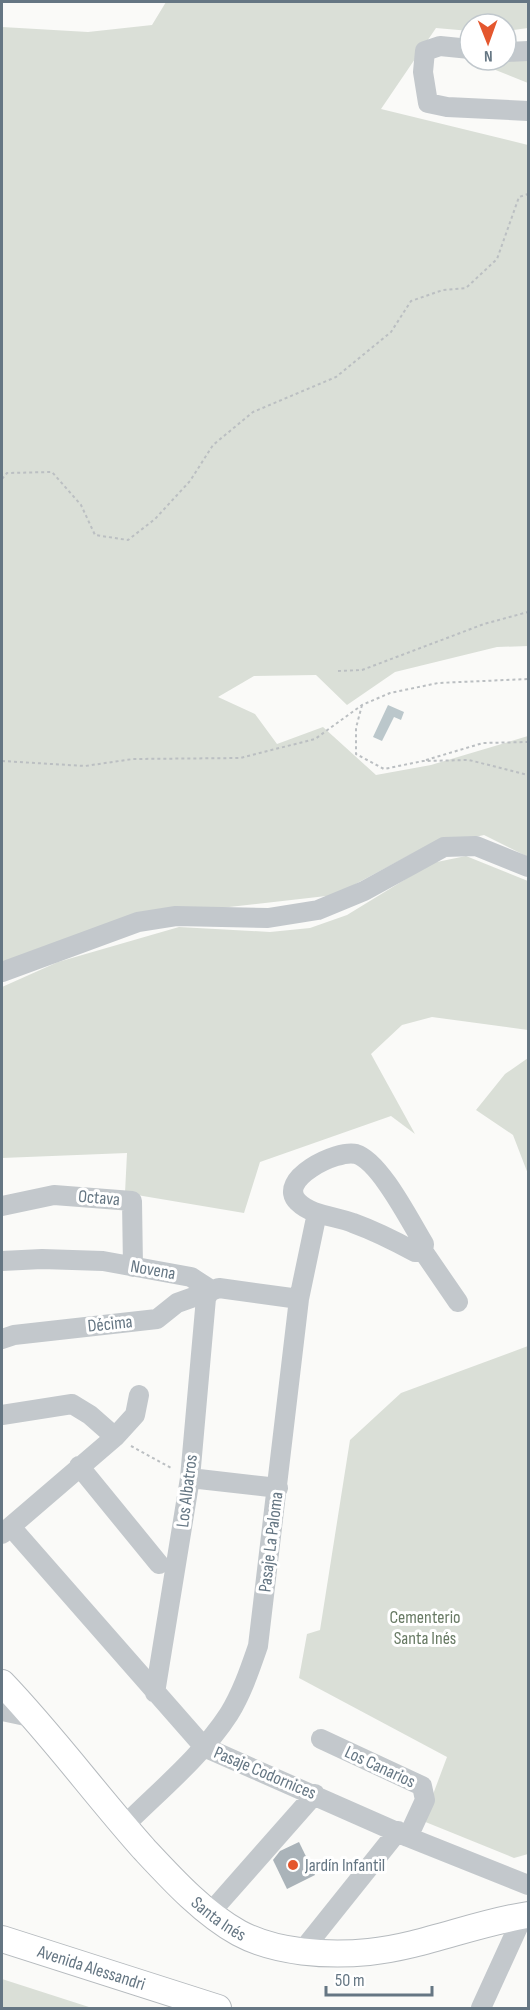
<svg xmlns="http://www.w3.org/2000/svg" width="530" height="2010" font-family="'Sofia Sans Condensed',sans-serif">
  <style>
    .green { fill: #dadfd7 }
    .water { fill: #bbc7cb }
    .building { fill: #aab3b9 }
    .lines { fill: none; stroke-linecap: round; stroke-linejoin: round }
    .major-casing { stroke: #b5babe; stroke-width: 28 }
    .path { stroke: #bbbfc2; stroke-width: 2; stroke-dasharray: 3 3; stroke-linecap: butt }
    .minor { stroke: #c3c8cc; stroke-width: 20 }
    .major { stroke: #fff; stroke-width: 26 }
    .poi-dot { fill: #e4572e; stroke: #fff; stroke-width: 2 }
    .labels { text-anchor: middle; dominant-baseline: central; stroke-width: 6; stroke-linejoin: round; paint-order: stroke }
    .street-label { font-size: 18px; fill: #657683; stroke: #fff }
    .park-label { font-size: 18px; fill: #687a64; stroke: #fff }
    .poi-label { font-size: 18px; fill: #657683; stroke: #fff; text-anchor: start }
  </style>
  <rect width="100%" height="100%" fill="#fafaf8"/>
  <path class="green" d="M166,2H528V28L506,31V24H470V31L436,28L381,109L528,145V646L497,647L395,672L347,705L316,675L254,676L218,697L255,714L277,744L323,727L376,775L431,765L528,736V857L484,835L421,849L335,895L140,917L2,968V27L88,32L152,25Z
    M528,59V83L483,65Z
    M466,856L528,881V1030L432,1017L402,1025L371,1054L415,1134L391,1116L260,1162L244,1213L125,1193L127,1153L2,1158V987L58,962L179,927L270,932L310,928L347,915L432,863Z
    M528,1058V1174L513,1135L476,1110L505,1074Z
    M528,1346V1854L514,1858L423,1821L447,1757L299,1678L307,1634L320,1630L350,1440L401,1393Z
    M2,1979L92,2008H2Z"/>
  <path class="water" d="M388,705L404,712L401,720L394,717L382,741L373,737Z"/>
  <path class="building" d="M299,1842L315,1875L287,1889L273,1860L280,1851Z"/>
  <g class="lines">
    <defs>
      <g id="major">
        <path id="s1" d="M2,1683C52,1735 95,1794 144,1849C172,1879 203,1913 239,1933C276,1953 328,1956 369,1952C424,1946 475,1923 528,1915"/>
        <path id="s2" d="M2,1939L218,2008"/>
      </g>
    </defs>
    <use href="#major" class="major-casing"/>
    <path class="path" d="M2,479L7,473L52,472L81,505L95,535L128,540L155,519L190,481L213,445L253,412L336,377L391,332L411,301L443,290L466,288L497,259L519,197L528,194
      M338,671L362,670L484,624L528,612
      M362,705L356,728V754L384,769L423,761L469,760L528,775
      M426,760L483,743L528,742
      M2,761L85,766L133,759L240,758L315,739L362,705L390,693L438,683L528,679
      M131,1446L173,1469"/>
    <path class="minor" d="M470,49L440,46L425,51L423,72L428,103L447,107L528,111
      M506,52L528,51
      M2,972L138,922L176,916L268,918L318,910L364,891L444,847L476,846L528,867
      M2,1206L54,1195L132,1201L133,1267
      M423,1251L415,1252C395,1241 375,1231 353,1223C336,1216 312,1216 298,1202C275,1180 337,1149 356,1154C380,1161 411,1223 424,1244L423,1251L458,1302
      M2,1261L42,1259L103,1261L191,1277L211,1290
      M2,1339L14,1335L157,1319L177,1303L219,1288L299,1299
      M2,1415L72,1404L90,1415L115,1437
      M79,1466L159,1564
      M190,1478L278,1488
      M11,1527L204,1747L408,1837L528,1885
      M2,1534L115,1437L135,1415L139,1395
      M155,1693L190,1478L206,1298L211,1290
      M2,1711L35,1718
      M321,1739L422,1786L425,1800L408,1837
      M124,1826C160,1790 201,1757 229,1714C242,1693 250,1669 258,1646L299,1299L317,1213
      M210,1913L315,1794
      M302,1951L398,1831
      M481,2008L523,1916"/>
    <use href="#major" class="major"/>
  </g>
  <circle class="poi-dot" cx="293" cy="1865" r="6"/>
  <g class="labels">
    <g class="street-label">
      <text transform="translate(99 1198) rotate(5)">Octava</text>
      <text transform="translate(153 1270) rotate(10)">Novena</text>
      <text transform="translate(110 1324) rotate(-6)">Décima</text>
      <text transform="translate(187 1491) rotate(-83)">Los Albatros</text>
      <text transform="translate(271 1542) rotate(-83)">Pasaje La Paloma</text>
      <text transform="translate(380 1767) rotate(25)">Los Canarios</text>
      <text transform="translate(265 1773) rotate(23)">Pasaje Codornices</text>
      <text stroke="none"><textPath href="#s1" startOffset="321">Santa Inés</textPath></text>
      <text stroke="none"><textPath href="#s2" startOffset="94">Avenida Alessandri</textPath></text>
    </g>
    <g class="park-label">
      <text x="425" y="1617">Cementerio<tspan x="425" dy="21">Santa Inés</tspan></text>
    </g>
    <g class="poi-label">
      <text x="305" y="1865">Jardín Infantil</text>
    </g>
  </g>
  <rect width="530" height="2010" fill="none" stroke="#657683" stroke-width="6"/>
  <g transform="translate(488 42) rotate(179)"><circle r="28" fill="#ffffff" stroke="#c1c8cd" stroke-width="1.5"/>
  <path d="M0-4.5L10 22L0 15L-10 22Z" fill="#e4572e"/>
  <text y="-9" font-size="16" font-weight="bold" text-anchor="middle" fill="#657683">N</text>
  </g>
  <path d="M326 1986v9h106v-9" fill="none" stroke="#657683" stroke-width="3"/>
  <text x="335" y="1986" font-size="18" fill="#657683" stroke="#ffffff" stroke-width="4.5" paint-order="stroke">50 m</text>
</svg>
